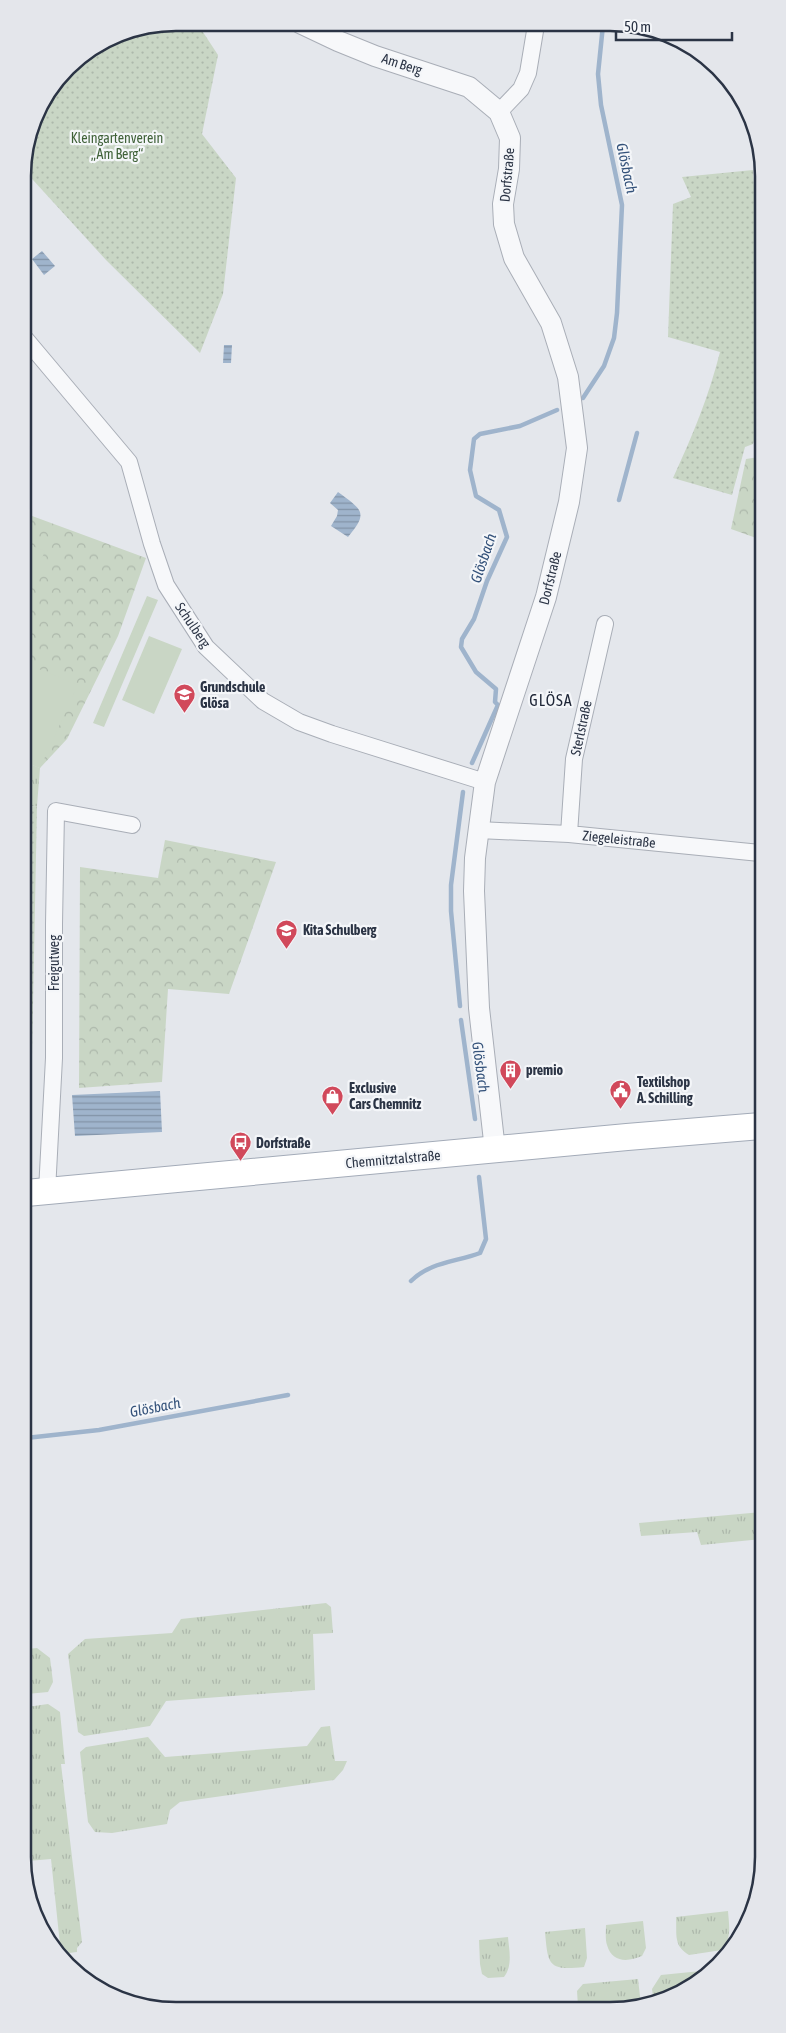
<svg xmlns="http://www.w3.org/2000/svg" width="786" height="2033" font-family="'Asap Condensed',sans-serif">
  <style>
    .grass { fill: url(#grass-tufts) }
    .forest { fill: url(#forest-crowns) }
    .garden { fill: url(#garden-dots) }
    .pitch { fill: #c9d6c5 }
    .water { fill: url(#water-rules) }
    .lines { fill: none; stroke-linecap: round; stroke-linejoin: round }
    .stream { stroke: #9fb4cc; stroke-width: 4.5 }
    .minor-casing { stroke: #a9aeb7; stroke-width: 18 }
    .tertiary-casing { stroke: #a9aeb7; stroke-width: 22 }
    .primary-casing { stroke: #a3abb8; stroke-width: 28 }
    .minor { stroke: #f7f8fa; stroke-width: 16 }
    .tertiary { stroke: #f7f8fa; stroke-width: 20 }
    .primary { stroke: #fff; stroke-width: 26 }
    .labels { text-anchor: middle; dominant-baseline: central; stroke-width: 4.5; stroke-linejoin: round; paint-order: stroke }
    .street-label { font-size: 14px; fill: #2b3445; stroke: #f4f6f9 }
    .park-label { font-size: 14px; fill: #3f6138; stroke: #f4f6f9 }
    .poi-label { font-size: 14px; font-weight: bold; fill: #2b3445; stroke: #f4f6f9; text-anchor: start }
    .water-label { font-size: 15px; font-style: italic; fill: #34527a; stroke: #f4f6f9 }
    .quarter-label { font-size: 16px; letter-spacing: 1px; fill: #1d2536; stroke: #f4f6f9 }
    .rim { fill: none; stroke: #2b3445; stroke-width: 2.5 }
  </style>
  <defs>
    <pattern id="grass-tufts" width="24" height="20" patternUnits="userSpaceOnUse" patternTransform="scale(1.25)"><rect width="24" height="20" fill="#c9d6c5"/><path d="M3 7l-1-3M5 7V3M7 7l1-3M15 17l-1-3M17 17v-4M19 17l1-3" fill="none" stroke="#adb8ab"/></pattern>
    <pattern id="forest-crowns" width="20" height="18" patternUnits="userSpaceOnUse" patternTransform="scale(1.25)"><rect width="20" height="18" fill="#c9d6c5"/><path d="M2 6a3 3 0 1 1 6 0M12 15a3 3 0 1 1 6 0" fill="none" stroke="#adb8ab"/></pattern>
    <pattern id="garden-dots" width="8" height="8" patternUnits="userSpaceOnUse" patternTransform="scale(1.25)"><rect width="8" height="8" fill="#c9d6c5"/><path d="M2 2h.1M6 6h.1" fill="none" stroke="#adb8ab" stroke-width="1.8" stroke-linecap="round"/></pattern>
    <pattern id="water-rules" width="6" height="5" patternUnits="userSpaceOnUse" patternTransform="scale(1.25)"><rect width="6" height="5" fill="#9fb4cc"/><path d="M0 2.5h6" fill="none" stroke="#8293a7"/></pattern>
  </defs>
  <rect width="100%" height="100%" fill="#e4e7ec"/>
  <path class="grass" d="M25,762L40,768L37,806L25,807Z
    M762,1512V1539L701,1545L697,1532L641,1536L639,1523Z
    M326,1603L331,1607L333,1633L313,1634L315,1690L166,1701L150,1726L84,1736L78,1732L68,1654L85,1639L172,1633L181,1619Z
    M37,1648L50,1658L53,1682L48,1692L27,1694V1649Z
    M48,1704L60,1712L65,1764H61L82,1942L77,1948V1952L61,1954L51,1859L28,1861L27,1707Z
    M330,1726L335,1761H347L343,1770L334,1780L180,1802L170,1810L167,1824L112,1833L95,1832L88,1822L80,1752L86,1747L148,1737L165,1757L307,1746L321,1727Z
    M728,1911C729,1925 732,1938 722,1950L689,1955C673,1945 677,1935 676,1917Z
    M643,1921L646,1948L642,1956C628,1962 612,1963 607,1945C605,1939 606,1931 606,1925Z
    M585,1928L587,1958L584,1967C548,1971 548,1965 545,1932Z
    M508,1937C509,1950 513,1965 504,1977L488,1978L482,1974L480,1964L479,1940Z
    M711,1970L695,1985L654,2003L652,1989L661,1975Z
    M638,1979L641,2005L578,2006L577,1991L583,1984Z"/>
  <path class="forest" d="M759,457V539L731,529L746,459Z
    M24,513L146,558L118,636L67,739L40,768L25,762Z
    M165,840L276,862L229,994L168,989L162,1082L79,1088L80,867L158,878Z"/>
  <path class="garden" d="M176,23H197L218,55L202,134L236,178L223,294L200,353L106,260L23,169L38,108L75,61L117,34Z
    M753,170L755,202L759,203V425L753,444L745,447L732,495L673,478C692,437 709,396 720,352L668,337L673,204L691,197L682,177Z
    M37,806L32,1056H25V807Z"/>
  <path class="pitch" d="M24,543L45,551L24,599Z
    M147,596L158,600L104,727L93,723Z
    M149,636L182,649L154,714L122,700Z
    M24,663L78,685L40,768L25,762Z"/>
  <path class="water" d="M42,251L55,266L44,275L32,259Z
    M224,345H232L231,363H223Z
    M338,492C362,510 369,512 348,537L331,526L337,516L338,510L330,503Z
    M160,1091L162,1132L75,1136L72,1095Z"/>
  <g class="lines">
    <path class="stream" d="M583,398L604,366L614,338L617,313L622,205L601,105L598,74L603,25
      M619,500L637,433
      M472,763L498,705L495,702L496,689L476,672L461,647L462,639L474,619L487,581L507,537L499,510L476,496L470,470L474,439L480,434L520,426L557,410
      M460,1006L451,911V885L463,792
      M461,1020L475,1119
      M411,1281C430,1262 456,1262 480,1253L486,1239L479,1177
      M26,1438L99,1430L288,1395"/>
    <defs>
      <path id="minor" d="M499,112L521,89L528,73L536,25
        M23,336L129,462L152,544L166,585L206,647L263,701L299,722L332,734L485,782
        M478,830L569,834L760,853
        M569,834L574,759L605,624
        M47,1191L54,1058V924L56,811L132,825"/>
      <path id="tertiary" d="M300,23L338,41L375,56L469,87L499,112L510,138L509,169L503,204L504,224L514,258L551,323L568,377L577,448L569,502L546,597L485,782L475,858L474,891L479,1008L495,1150"/>
      <path id="primary" d="M26,1193L627,1137L761,1126"/>
    </defs>
    <use href="#minor" class="minor-casing"/>
    <use href="#tertiary" class="tertiary-casing"/>
    <use href="#primary" class="primary-casing"/>
    <use href="#minor" class="minor"/>
    <use href="#tertiary" class="tertiary"/>
    <use href="#primary" class="primary"/>
  </g>
  <defs>
    <symbol id="school-pin" viewBox="-11 -11 22 30"><path d="M0 17L-7.5 6A9.5 9.5 0 1 1 7.5 6Z" fill="#d1495b" stroke="#f4f6f9"/><path d="M0-5L7-2L0 1L-7-2ZM-4 1L0 2.5L4 1V4Q0 6-4 4Z" fill="#fff"/></symbol>
    <symbol id="building-pin" viewBox="-11 -11 22 30"><path d="M0 17L-7.5 6A9.5 9.5 0 1 1 7.5 6Z" fill="#d1495b" stroke="#f4f6f9"/><path d="M-4-6H4V6H1V3H-1V6H-4ZM-2.5-4.3h1.7v1.8h-1.7ZM.8-4.3h1.7v1.8H.8ZM-2.5-1h1.7V.8h-1.7ZM.8-1h1.7V.8H.8Z" fill="#fff"/></symbol>
    <symbol id="civic-pin" viewBox="-11 -11 22 30"><path d="M0 17L-7.5 6A9.5 9.5 0 1 1 7.5 6Z" fill="#d1495b" stroke="#f4f6f9"/><path d="M-.6-6.5H3V-4.5H.6V-3L4-1V1h2V6H-6V1h2V-1L-.6-3ZM-1.2 2.5V6h2.4V2.5Z" fill="#fff"/></symbol>
    <symbol id="shop-pin" viewBox="-11 -11 22 30"><path d="M0 17L-7.5 6A9.5 9.5 0 1 1 7.5 6Z" fill="#d1495b" stroke="#f4f6f9"/><path d="M-5-2.5h2.3a2.7 3.5 0 0 1 5.4 0H5L5.5 6h-11ZM-1.5-2.5h3a1.5 2.3 0 0 0-3 0Z" fill="#fff"/></symbol>
    <symbol id="bus-pin" viewBox="-11 -11 22 30"><path d="M0 17L-7.5 6A9.5 9.5 0 1 1 7.5 6Z" fill="#d1495b" stroke="#f4f6f9"/><path d="M-5-6H5V4H4V6H2V4H-2V6H-4V4H-5ZM-3.5-4V0h7V-4ZM-3.5 1.2v1.5H-2V1.2ZM2 1.2v1.5H3.5V1.2Z" fill="#fff"/></symbol>
  </defs>
  <g fill-rule="evenodd">
    <use href="#school-pin" x="172" y="682" width="25" height="34"/>
    <use href="#school-pin" x="274" y="918" width="25" height="34"/>
    <use href="#building-pin" x="498" y="1058" width="25" height="34"/>
    <use href="#civic-pin" x="608" y="1078" width="25" height="34"/>
    <use href="#shop-pin" x="320" y="1084" width="25" height="34"/>
    <use href="#bus-pin" x="228" y="1130" width="25" height="34"/>
  </g>
  <g class="labels">
    <g class="street-label">
      <text transform="translate(402 64) rotate(18)">Am Berg</text>
      <text transform="translate(507 175) rotate(-85)">Dorfstraße</text>
      <text transform="translate(550 578) rotate(-76)">Dorfstraße</text>
      <text transform="translate(193 625) rotate(56)">Schulberg</text>
      <text transform="translate(581 728) rotate(-78)">Sterlstraße</text>
      <text transform="translate(619 839) rotate(6)">Ziegeleistraße</text>
      <text transform="translate(54 963) rotate(-90)">Freigutweg</text>
      <text transform="translate(393 1159) rotate(-5)">Chemnitztalstraße</text>
    </g>
    <g class="park-label">
      <text x="117" y="138">Kleingartenverein<tspan x="117" dy="16">„Am Berg“</tspan></text>
    </g>
    <g class="poi-label">
      <text x="200" y="687">Grundschule<tspan x="200" dy="16">Glösa</tspan></text>
      <text x="303" y="930">Kita Schulberg</text>
      <text x="526" y="1070">premio</text>
      <text x="637" y="1082">Textilshop<tspan x="637" dy="16">A. Schilling</tspan></text>
      <text x="349" y="1088">Exclusive<tspan x="349" dy="16">Cars Chemnitz</tspan></text>
      <text x="256" y="1143">Dorfstraße</text>
    </g>
    <g class="water-label">
      <text transform="translate(627 168) rotate(78)">Glösbach</text>
      <text transform="translate(483 558) rotate(-71)">Glösbach</text>
      <text transform="translate(481 1067) rotate(82)">Glösbach</text>
      <text transform="translate(155 1407) rotate(-11)">Glösbach</text>
    </g>
    <g class="quarter-label">
      <text x="551" y="700">GLÖSA</text>
    </g>
  </g>
  <path d="M0 0H786V2033H0ZM176 31H610A145 145 0 0 1 755 176V1857A145 145 0 0 1 610 2002H176A145 145 0 0 1 31 1857V176A145 145 0 0 1 176 31Z" fill="#e4e6eb" fill-rule="evenodd"/>
  <path class="rim" d="M176 31H610A145 145 0 0 1 755 176V1857A145 145 0 0 1 610 2002H176A145 145 0 0 1 31 1857V176A145 145 0 0 1 176 31Z"/>
  <path d="M616 32v8h116v-8" fill="none" stroke="#2b3445" stroke-width="2.5"/>
  <text x="624" y="32" font-size="15" fill="#2b3445" stroke="#f4f6f9" stroke-width="4" paint-order="stroke">50 m</text>
</svg>
